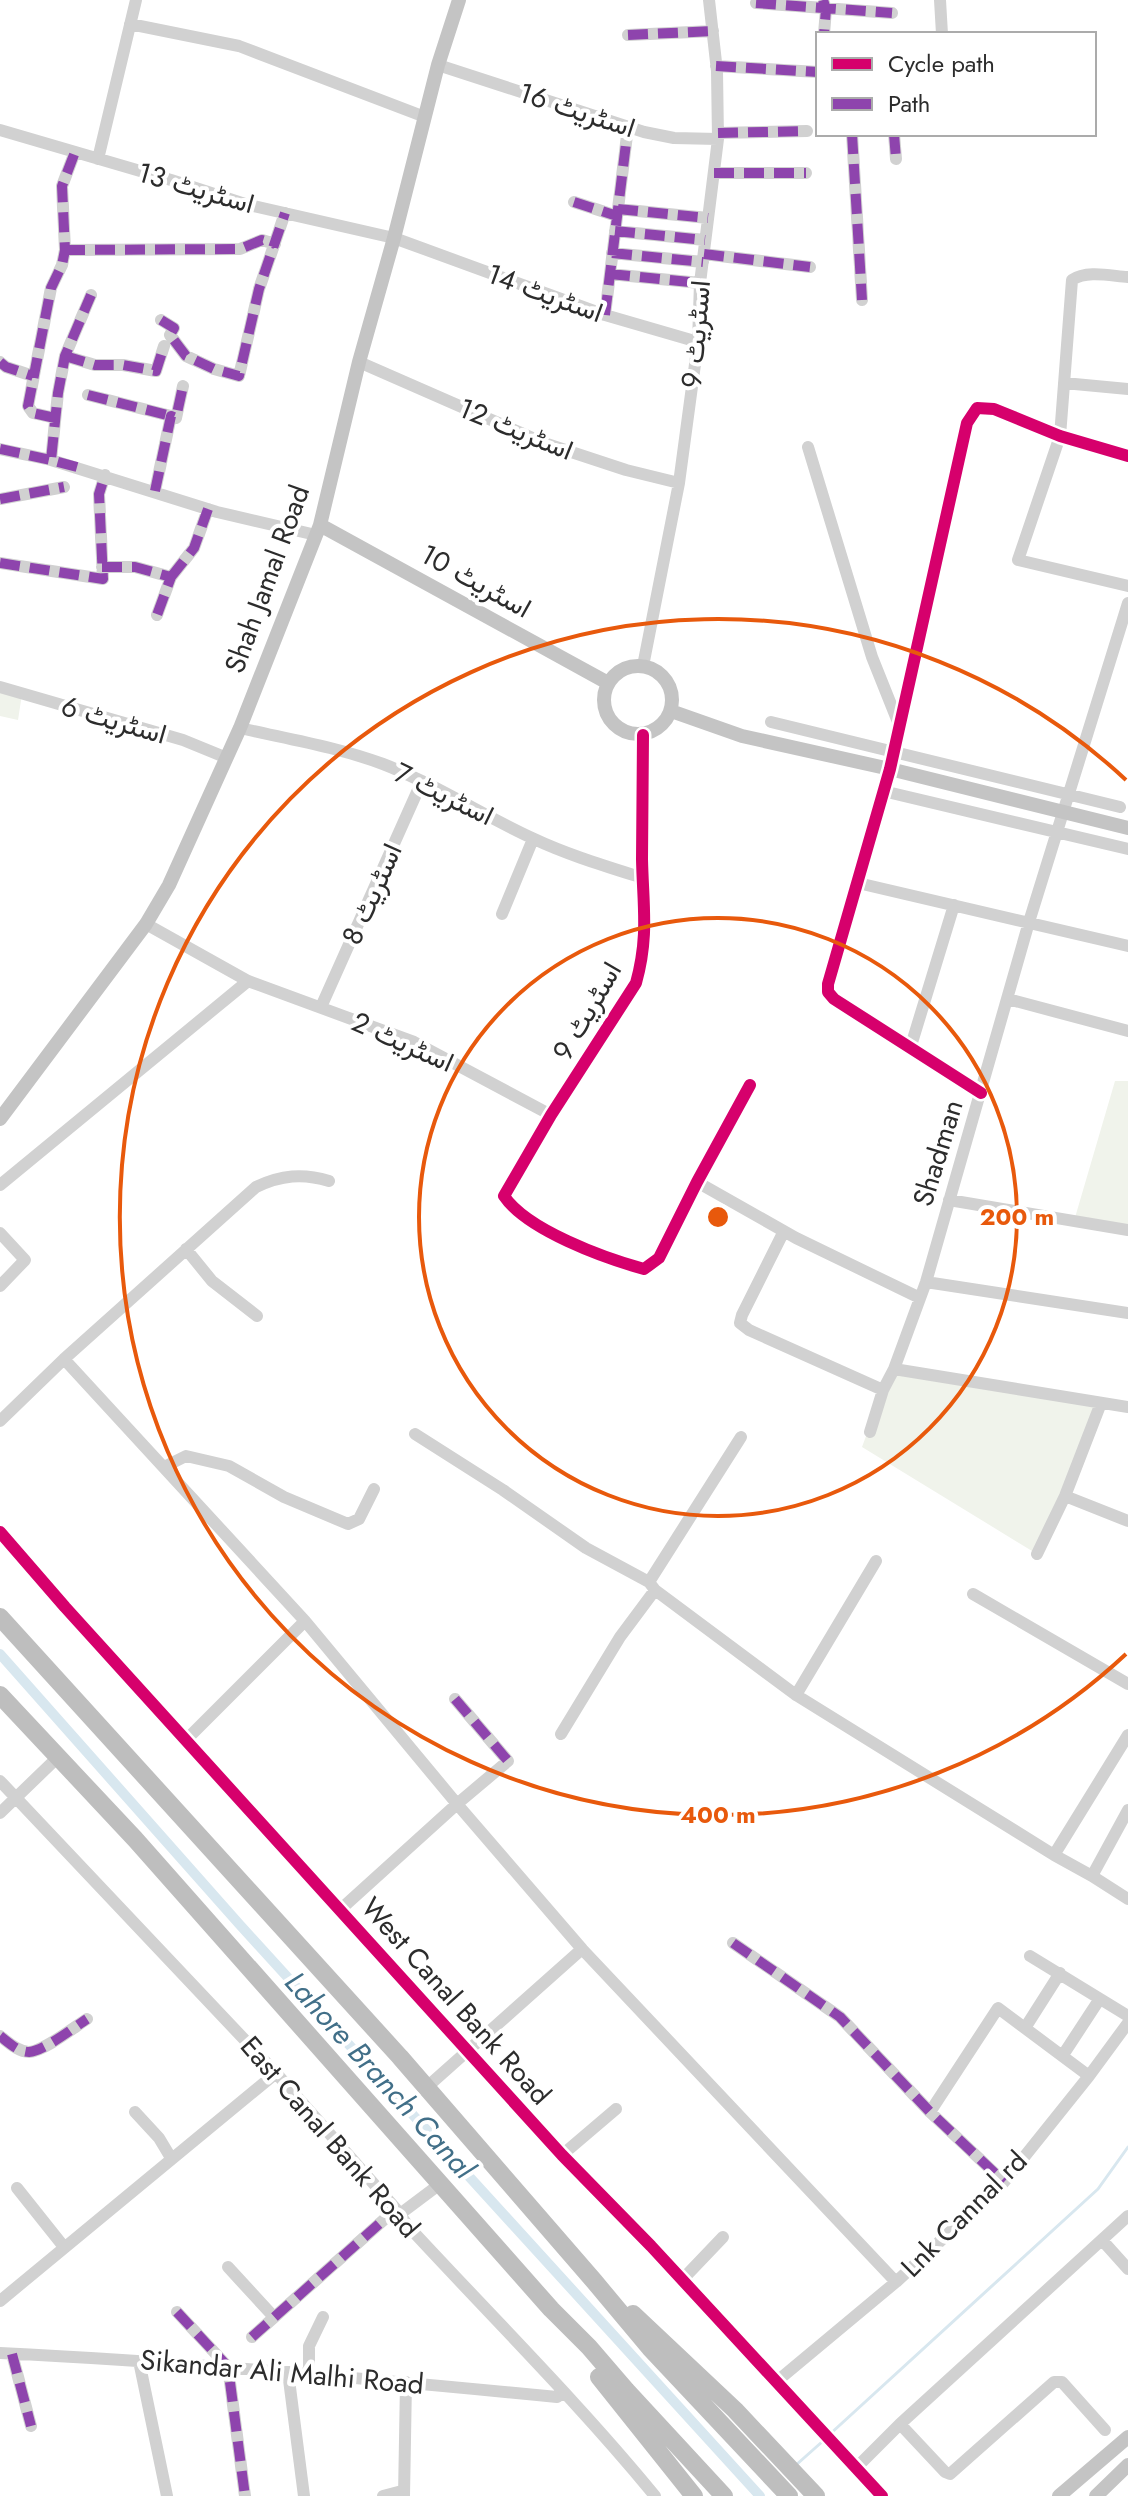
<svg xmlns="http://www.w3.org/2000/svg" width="1128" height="2496" font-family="Jost,Vazirmatn,sans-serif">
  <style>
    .green { fill: #f0f3eb }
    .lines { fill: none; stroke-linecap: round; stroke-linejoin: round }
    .stream { stroke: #d8e7ef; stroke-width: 3 }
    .canal { stroke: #d8e7ef; stroke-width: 10 }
    .minor { stroke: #d1d1d1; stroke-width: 12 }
    .major { stroke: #c4c4c4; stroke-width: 14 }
    .highway { stroke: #bebebe; stroke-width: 18 }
    .quiet { stroke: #8e44ad; stroke-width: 10; stroke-dasharray: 20 10; stroke-linecap: butt }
    .cycleway-casing { stroke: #fff; stroke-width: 17 }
    .cycleway { stroke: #d6006c; stroke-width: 12 }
    .ring { fill: none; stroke: #e8590c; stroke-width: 4 }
    .labels { text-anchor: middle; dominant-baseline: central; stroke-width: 8; stroke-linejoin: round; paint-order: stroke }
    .street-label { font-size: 28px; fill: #2c2c2c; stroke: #fff }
    .water-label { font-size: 30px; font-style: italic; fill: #416f88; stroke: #fff }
    .centre { fill: #e8590c; stroke: #fff; stroke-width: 4 }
    .ring-label { font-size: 24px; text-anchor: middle; font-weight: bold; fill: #e8590c; stroke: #fff; stroke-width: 8; stroke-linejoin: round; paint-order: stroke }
  </style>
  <rect width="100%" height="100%" fill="#fff"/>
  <path class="green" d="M0,687L22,694L18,720L0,716Z
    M1115,1081H1128V1230L1074,1221Z
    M894,1369L1101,1403L1037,1554L862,1447L883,1390Z"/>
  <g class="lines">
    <path class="stream" d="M829,2435L1098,2189L1128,2147
      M796,2465L823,2441"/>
    <path class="canal" d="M0,1654L240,1925L760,2496"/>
    <path class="minor" d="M940,0L942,34
      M756,3L892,13
      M824,3L826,9L824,34
      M130,24L239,46L425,117
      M628,35L713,31
      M438,65L644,132L674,138L718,139
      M716,66L818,72
      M0,130L171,180L245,204L394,238L605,315L698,342
      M718,133L807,131
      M852,134L862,300
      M894,134L896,159
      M98,159L136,0
      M714,173H806
      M574,202L617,216
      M618,209L708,218
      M615,231L705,240
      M65,250L240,249L262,240L275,244
      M612,253L703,262
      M704,254L810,267
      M610,274L700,283
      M1128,277C1111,276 1087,270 1072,280L1060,436L1018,560L1128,586
      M91,295L65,356L58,393L51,460L217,512L316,535
      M605,315L628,127
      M161,320L174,328L170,335L186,356L214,369L239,376L259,289L285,213
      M65,356L95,365H123L156,371L164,346
      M0,362L6,367L33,376
      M359,362L544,443L626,470L679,483
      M1064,383L1128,389
      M88,395L171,416
      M55,418L33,413L28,406L51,288L62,265L65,250L62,186L75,152
      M808,447L872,657L900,727
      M0,449L51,460
      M155,491L171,416L176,418L183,386
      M0,499L64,487
      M0,563L103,579L99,494L105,475
      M102,567H135L171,577L157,615
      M171,577L194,548L208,509
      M643,666L679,483L698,342L700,283L718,139L717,71L709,0
      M0,687L183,740L227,758
      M771,722L1120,807
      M240,728C288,739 337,747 383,764C435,784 482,815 532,838C568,855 605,866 643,878
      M643,735C643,776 642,818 642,859C643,906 649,936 636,983L551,1115L504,1196C527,1230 604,1258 644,1269L659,1258L697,1182L750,1085
      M883,791L1128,849
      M858,883L1128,946
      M502,914L533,839
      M146,924L248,981L414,1042L551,1115
      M1008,999L1128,1031
      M321,1007L422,781
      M910,1049L954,905
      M981,1093L834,999L828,992V984L890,769L967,423L977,408L994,409L1060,436L1128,456
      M697,1182L796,1238L920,1298
      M0,1185L248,981
      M949,1200L1128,1230
      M784,1231L742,1315L740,1323L749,1330L883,1390
      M0,1233L25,1260L0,1286
      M186,1249L212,1281L257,1316
      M926,1282L1128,1313
      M64,1359L305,1621L186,1740
      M894,1369L1128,1407
      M0,1421L64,1359L256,1187C281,1175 303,1173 329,1181
      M870,1432L883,1390L894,1369L926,1282L1029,922L1128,603
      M415,1434L503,1490L586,1548L649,1582L655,1590L796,1695L1054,1855L1092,1876
      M164,1467L186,1456L229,1466L284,1497L348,1524L359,1519L374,1489
      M1065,1496L1128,1521
      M0,1532L65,1607L562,2155L651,2246L882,2496
      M1037,1554L1065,1496L1101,1403
      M649,1582L741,1437
      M973,1594L1128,1684
      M305,1621L457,1804L582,1949L427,2087
      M796,1695L876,1561
      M561,1734L620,1637L655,1590
      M0,1781L276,2073L396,2209L408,2226C491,2316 578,2402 655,2496
      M1128,1810L1092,1876L1128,1899
      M0,1813L58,1757
      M1054,1855L1128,1735
      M341,1909L457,1804L508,1761L455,1699
      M733,1943L840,2017L930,2112L1004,2182
      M582,1949L896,2282
      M1030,1956L1128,2016
      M1025,2028L1060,1973
      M0,2036C8,2042 18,2052 29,2052C44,2051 73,2028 87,2019
      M1063,2055L1099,2000
      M135,2112L159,2138L171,2158
      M930,2112L998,2008L1089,2076
      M562,2155L616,2109
      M17,2188L64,2247
      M400,2214L440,2184
      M1102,2240L1128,2269
      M228,2267L273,2316
      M681,2281L723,2237
      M0,2301L276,2073
      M177,2312L228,2367L245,2496
      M252,2337L396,2209
      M0,2353C186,2362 372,2379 557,2397L563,2393
      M12,2354L31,2426
      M139,2361L167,2496
      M288,2372L304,2496
      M309,2373V2346L323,2317
      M776,2382L896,2282L1004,2182L1089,2076L1128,2023
      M900,2424L945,2472L950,2474L1054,2382H1062L1105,2430
      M857,2467L900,2424L1128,2216
      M383,2496L402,2491
      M404,2496L406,2382"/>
    <path class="major" d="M320,525L608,683
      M604 700a34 34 0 1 1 68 0a34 34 0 1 1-68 0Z
      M671,711L742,736L890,769L1128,828
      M0,1119L146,924L169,885L240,728L320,525L359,362L394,238L438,65L459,0
      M1059,2496L1128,2437
      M1096,2496L1128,2465"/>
    <path class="highway" d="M0,1617L400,2057L594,2281L650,2348L789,2496
      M0,1695L135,1839L551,2309L589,2347L626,2390L724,2496
      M633,2314L735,2410L816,2496
      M599,2377L694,2496"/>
    <path class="quiet" d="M823,0L826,9L824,34
      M756,3L892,13
      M628,35L713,31
      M716,66L818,72
      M718,133L807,131
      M852,134L862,300
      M894,134L896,159
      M714,173H806
      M574,202L617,216
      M618,209L708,218
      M615,231L705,240
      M65,250L240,249L262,240L275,244
      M612,253L703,262
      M704,254L810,267
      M610,274L700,283
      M605,315L628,127
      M161,320L174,328L170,335L186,356L214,369L239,376L259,289L285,213
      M65,356L95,365H123L156,371L164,346
      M0,362L6,367L33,376
      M88,395L171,416
      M55,418L33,413L28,406L51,288L62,265L65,250L62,186L75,152
      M0,449L51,460
      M77,467L51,460L58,393L65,356L91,295
      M155,491L171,416L176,418L183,386
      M0,499L64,487
      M0,563L103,579L99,494L105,475
      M102,567H135L171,577L157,615
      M171,577L194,548L208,509
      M455,1699L508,1761
      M733,1943L840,2017L930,2112L1004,2182
      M0,2036C8,2042 18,2052 29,2052C44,2051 73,2028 87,2019
      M177,2312L228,2367L245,2496
      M252,2337L396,2209
      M12,2354L31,2426"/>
    <defs>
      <path id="cycleway" d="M643,735C643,776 642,818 642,859C643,906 649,936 636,983L551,1115L504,1196C527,1230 604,1258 644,1269L659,1258L697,1182L750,1085
        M981,1093L834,999L828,992V984L890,769L967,423L977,408L994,409L1060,436L1128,456
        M0,1532L65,1607L562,2155L651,2246L882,2496"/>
    </defs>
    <use href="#cycleway" class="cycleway-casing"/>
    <use href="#cycleway" class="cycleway"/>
  </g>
  <g class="ring">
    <circle cx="718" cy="1217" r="299"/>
    <path d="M1126 1654A598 598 0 1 1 1126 780"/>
  </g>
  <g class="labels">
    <g class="street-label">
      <text transform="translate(577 110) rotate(18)">اسٹریٹ 16</text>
      <text transform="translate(196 188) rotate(16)">اسٹریٹ 13</text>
      <text transform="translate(545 293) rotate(20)">اسٹریٹ 14</text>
      <text transform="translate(696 334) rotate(-85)">اسٹریٹ 9</text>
      <text transform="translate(516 429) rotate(22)">اسٹریٹ 12</text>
      <text transform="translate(267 579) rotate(-70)">Shah Jamal Road</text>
      <text transform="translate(476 581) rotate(29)">اسٹریٹ 10</text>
      <text transform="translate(114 720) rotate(16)">اسٹریٹ 6</text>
      <text transform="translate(444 794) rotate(26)">اسٹریٹ 7</text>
      <text transform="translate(372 894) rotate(-66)">اسٹریٹ 8</text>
      <text transform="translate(587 1011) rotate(-60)">اسٹریٹ 9</text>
      <text transform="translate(403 1042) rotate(24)">اسٹریٹ 2</text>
      <text transform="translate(938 1153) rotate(-73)">Shadman</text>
      <text transform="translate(456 2001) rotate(48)">West Canal Bank Road</text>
      <text transform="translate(330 2137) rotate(49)">East Canal Bank Road</text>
      <text transform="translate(964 2214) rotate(-45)">Lnk Cannal rd</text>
      <text transform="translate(282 2372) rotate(5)">Sikandar Ali Malhi Road</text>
    </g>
    <g class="water-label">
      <text transform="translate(380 2075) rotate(48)">Lahore Branch Canal</text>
    </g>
  </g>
  <circle cx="718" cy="1217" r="12" class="centre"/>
  <g class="ring-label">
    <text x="1017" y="1225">200 m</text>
    <text x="718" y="1823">400 m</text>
  </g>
  <rect x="816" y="32" width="280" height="104" fill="#ffffff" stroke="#ababab" stroke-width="2"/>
  <rect x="832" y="58" width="40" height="12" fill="#d6006c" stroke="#ababab" stroke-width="2"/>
  <text x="888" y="72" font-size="24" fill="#2c2c2c">Cycle path</text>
  <rect x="832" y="98" width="40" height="12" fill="#8e44ad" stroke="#ababab" stroke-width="2"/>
  <text x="888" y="112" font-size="24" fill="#2c2c2c">Path</text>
</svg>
